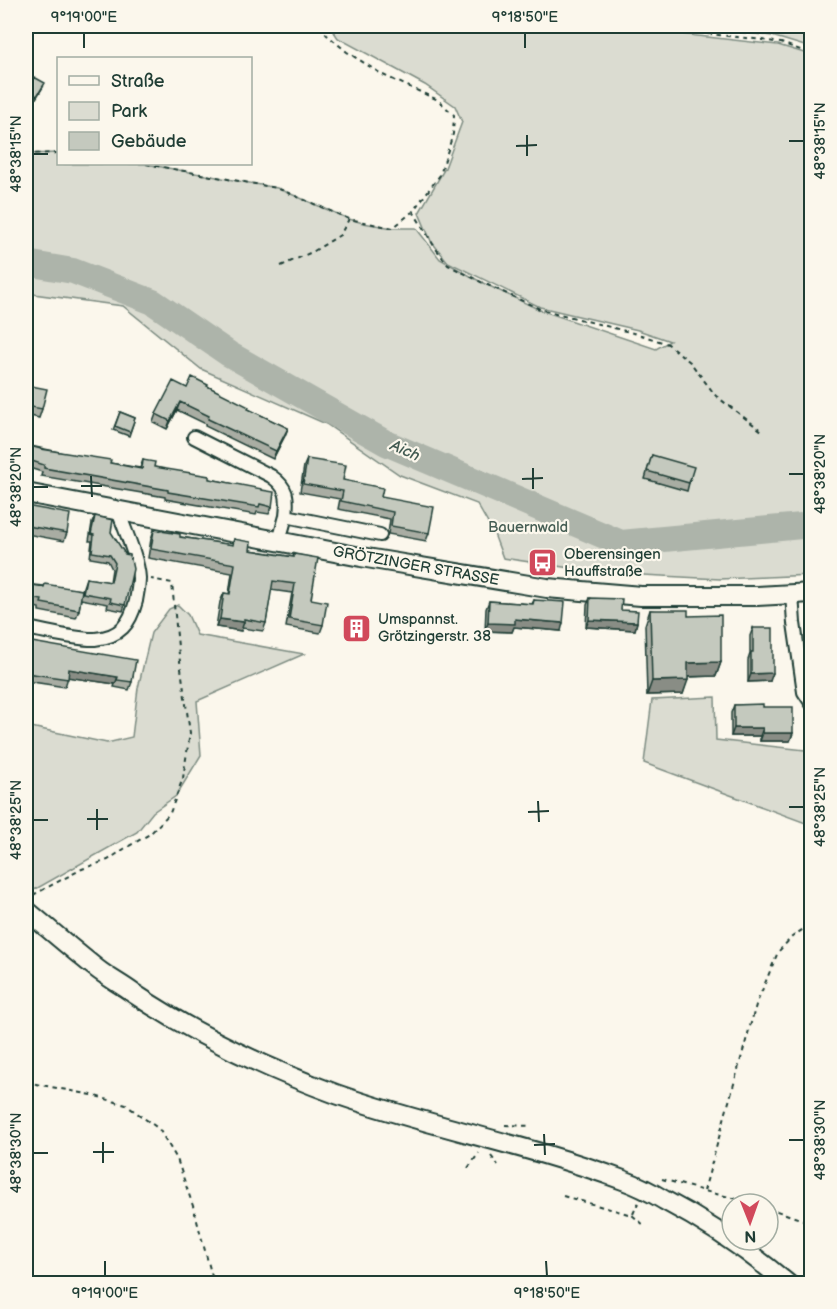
<svg xmlns="http://www.w3.org/2000/svg" width="837" height="1309" font-family="'Balsamiq Sans',sans-serif">
  <style>
    .green { fill: #dbdcd1; stroke: #7d8c82; stroke-width: 1.5 }
    .lines { fill: none; stroke-linecap: round; stroke-linejoin: round }
    .river { stroke: #adb4aa; stroke-width: 26 }
    .minor-casing { stroke: #1f3d34; stroke-width: 16 }
    .secondary-casing { stroke: #1f3d34; stroke-width: 22 }
    .path { stroke: #1f3d34; stroke-width: 2; stroke-dasharray: 4.5 4.5; stroke-linecap: butt }
    .minor { stroke: #fbf7ec; stroke-width: 12 }
    .secondary { stroke: #fbf7ec; stroke-width: 18 }
    .wall { fill: #a9ada3; stroke: #1f3d34; stroke-width: 1.5 }
    .shaded-wall { fill: #898d85; stroke: #1f3d34; stroke-width: 1.5 }
    .building { fill: #c4c9be; stroke: #1f3d34; stroke-width: 1.5 }
    .ticks { fill: none; stroke: #1f3d34; stroke-width: 2 }
    .labels { text-anchor: middle; dominant-baseline: central; stroke-width: 4.5; stroke-linejoin: round; paint-order: stroke }
    .park-label { font-size: 15px; fill: #455d53; stroke: #fbf7ec }
    .poi-label { font-size: 15px; fill: #1f3d34; stroke: #fbf7ec; text-anchor: start }
    .street-label { font-size: 15px; fill: #1f3d34; stroke: #fbf7ec }
    .water-label { font-size: 16px; font-style: italic; fill: #425b52; stroke: #fbf7ec }
    .neatline { fill: none; stroke: #1f3d34; stroke-width: 2 }
    .ticks-label { font-size: 15px; text-anchor: middle; fill: #1f3d34 }
  </style>
  <rect width="100%" height="100%" fill="#fbf7ec"/>
  <filter id="ink" filterUnits="userSpaceOnUse"><feTurbulence type="fractalNoise" baseFrequency=".0167" numOctaves="2"/><feDisplacementMap in="SourceGraphic" scale="12" xChannelSelector="R" yChannelSelector="G"/><feConvolveMatrix kernelMatrix="1 2 1 2 8 2 1 2 1" color-interpolation-filters="sRGB"/></filter>
  <g filter="url(#ink)">
    <path class="green" d="M330,26H631L654,31L778,45L811,55V575L720,579L604,573L503,558L494,534L477,504L400,475L326,424L201,369L123,306L26,293V154L58,153V164H146L277,188L349,219L363,223L393,228H416L440,259L481,282L540,310L656,349L670,341L638,330L540,307L448,262L431,241L419,213L445,168L462,122L455,106L425,85L338,38Z
      M688,26H811V48L772,36Z
      M178,605L188,615L197,635L304,654L197,701L201,755L176,796L153,812L137,832L27,894L26,892V726L107,743L132,737L138,688L151,633L169,609Z
      M715,697L716,740L805,750L811,738V825L644,763L652,700Z"/>
    <g class="lines">
      <path class="river" d="M26,263L73,271L153,302L229,354L386,443L621,543L812,525"/>
      <defs>
        <path id="minor" d="M194,437L271,476C288,488 288,497 286,516
          M279,541L286,516L380,535
          M792,594L794,623L804,692L812,704
          M26,628C45,631 76,640 95,639C120,637 130,624 136,601C137,594 139,586 139,578C138,559 125,530 118,511"/>
        <path id="secondary" d="M26,493L361,557L547,588L641,596H757L812,593
          M26,910C49,929 72,949 96,968C107,977 121,984 133,993C196,1035 265,1068 336,1094C430,1127 530,1145 623,1180C637,1185 651,1192 664,1200C708,1223 749,1251 788,1284"/>
      </defs>
      <use href="#minor" class="minor-casing"/>
      <use href="#secondary" class="secondary-casing"/>
      <path class="path" d="M319,26L327,35L347,52L383,75L438,100L454,115L453,134L440,175L413,211L434,246L448,265L481,282L540,309L641,335L668,344L690,362L716,396L762,431
        M645,26L683,31L763,40L781,43L812,54
        M26,154L58,153
        M146,164L277,188L349,219L393,228L412,212
        M281,266L314,251L340,235L349,219
        M33,895L82,869L108,860L124,849L150,834L170,813L183,778L190,733L178,647L172,583L151,579
        M26,1082L92,1095L126,1105L159,1129L177,1159L193,1206L214,1284
        M505,1125L532,1126
        M491,1156L498,1165
        M468,1168L479,1153
        M662,1179L704,1191L758,1204
        M704,1191L756,1005L778,952L792,937L812,923
        M563,1196L632,1215L644,1225
        M768,1208L812,1223
        M633,1214L638,1203"/>
      <use href="#minor" class="minor"/>
      <use href="#secondary" class="secondary"/>
    </g>
    <path class="wall" d="M43,87L35,100L26,94V90Z
      M26,385L42,409L39,418L26,415Z
      M207,386L248,409L288,428L273,459L205,426L206,424L177,410L167,429L153,422L156,414L187,388Z
      M120,412L135,418L129,436L113,430Z
      M26,445L110,463L140,468L143,460L154,467L262,490L272,507L269,514L257,512L256,515L165,499V497L41,476L42,472L26,467Z
      M652,455L689,483L687,491L645,479Z
      M307,459L343,480L381,497L429,533L426,541L388,534L390,519L338,509L340,499L300,492L304,466Z
      M26,506L67,533L64,541L26,534Z
      M95,516L111,532L125,605L123,611L107,608L108,604L81,599L79,610L76,618L39,611V608L26,605V584L82,590L86,578L110,582L112,569L108,561L90,558L92,541H89L92,523Z
      M154,530L180,537L232,545L234,539L250,550L293,557L294,554L311,599L323,625L320,633L286,627L292,593L271,590L266,623L263,631L242,628L241,631L216,627L220,602L224,593L229,594L232,573L148,558L151,539Z
      M590,598L621,610L637,622L635,630L586,627L587,605Z
      M534,600L561,631L514,627L512,632L485,631L486,609L489,601L532,604Z
      M650,610L688,616L721,662L716,676L688,677L683,694L647,695L645,625Z
      M753,628L770,681L748,682V660L750,654V636Z
      M26,641L132,682L129,690L114,687L115,684L68,677L65,687L26,681Z
      M734,705L763,707L793,733L790,741H760V736H731V713Z"/>
    <path class="shaded-wall" d="M180,402L177,410L167,429L170,421Z
      M288,428L285,436L273,459L276,451Z
      M220,619L244,622L241,631L216,627Z
      M515,619L563,623L561,631L514,627L512,632L485,631L488,623Z
      M589,620L637,622L635,630L586,627Z
      M721,662L716,676L682,677L688,663Z
      M69,669L118,677L115,684L66,677Z
      M773,673L770,681L748,682L751,674Z
      M688,680L683,694L647,695L652,681Z
      M734,728H763L760,736H731Z
      M763,733H793L790,741H760Z"/>
    <path class="building" d="M34,77L45,83L37,96L26,90Z
      M192,377L208,385L207,386L249,407L248,409L288,428L276,451L208,419L209,416L180,402L170,421L156,414L173,381L187,388Z
      M26,385L47,389L42,409L26,406Z
      M120,412L135,418L130,432L115,426Z
      M26,445L41,449L111,460L110,463L142,469L143,460L155,462L154,467L209,476V479L262,489V490L274,492L272,507L260,504L259,507L168,492V490L44,468V465L26,459Z
      M652,455L694,467L689,483L647,471Z
      M307,459L346,465L343,480L383,488L381,497L434,507L429,533L391,526L393,512L341,501L343,491L303,484Z
      M26,506L70,514L67,533L27,526L26,536Z
      M95,516L113,520L111,532L125,554L130,555L133,569L125,605L110,602L111,598L83,593L86,578L111,582L115,563L110,555L92,552L94,535L91,534Z
      M154,530L180,534V537L233,545L234,539L251,542L250,550L294,557V554L318,558L311,599L327,602L323,625L289,619L295,584L273,581L266,623L244,619V622L220,619L224,593L230,594L235,564L151,549Z
      M26,584L44,587L45,584L82,590L79,610L41,603L42,600L26,597Z
      M590,598L622,599L621,610L638,611L637,622L589,620Z
      M534,600L565,602L563,623L515,619V624L488,623L489,601L533,604Z
      M650,610H688V616L721,615V662L688,663V680L652,681Z
      M753,628H773V673L751,674V652H753Z
      M26,641L136,660L132,682L117,680L118,677L69,669L68,679L26,673Z
      M763,704V707H793V733H763V728H734V705Z"/>
  </g>
  <path class="ticks" d="M84,33V48M525,33V48M527,135V156M789,141H804M516,146L537,145M33,154H48M533,468V489M789,474H804M91,476L92,497M522,479L543,478M81,486H102M33,487H48M538,801L539,822M789,807H804M97,809V830M528,812L549,811M87,819H108M33,820H48M544,1134L545,1155M789,1140H804M103,1142V1163M534,1145L555,1144M93,1152H114M33,1153H48M105,1261V1276M546,1261L547,1276"/>
  <defs>
    <symbol id="bus-square" viewBox="-11 -11 22 22"><rect x="-9" y="-9" width="18" height="18" rx="4" fill="#d1495b" stroke="#fbf7ec"/><path d="M-5-6H5V4H4V6H2V4H-2V6H-4V4H-5ZM-3.5-4V0h7V-4ZM-3.5 1.2v1.5H-2V1.2ZM2 1.2v1.5H3.5V1.2Z" fill="#fff"/></symbol>
    <symbol id="building-square" viewBox="-11 -11 22 22"><rect x="-9" y="-9" width="18" height="18" rx="4" fill="#d1495b" stroke="#fbf7ec"/><path d="M-4-6H4V6H1V3H-1V6H-4ZM-2.5-4.3h1.7v1.8h-1.7ZM.8-4.3h1.7v1.8H.8ZM-2.5-1h1.7V.8h-1.7ZM.8-1h1.7V.8H.8Z" fill="#fff"/></symbol>
  </defs>
  <g fill-rule="evenodd">
    <use href="#bus-square" x="526" y="546" width="33" height="33"/>
    <use href="#building-square" x="340" y="612" width="33" height="33"/>
  </g>
  <g class="labels">
    <g class="park-label">
      <text x="528" y="527">Bauernwald</text>
    </g>
    <g class="poi-label">
      <text x="564" y="554">Oberensingen<tspan x="564" dy="17">Hauffstraße</tspan></text>
      <text x="378" y="619">Umspannst.<tspan x="378" dy="17">Grötzingerstr. 38</tspan></text>
    </g>
    <g class="street-label">
      <text transform="translate(416 566) rotate(10)">GRÖTZINGER STRASSE</text>
    </g>
    <g class="water-label">
      <text transform="translate(405 451) rotate(24)">Aich</text>
    </g>
  </g>
  <rect width="837" height="1309" fill="none" stroke="#fbf7ec" stroke-width="66"/>
  <rect x="57" y="57" width="195" height="108" fill="#fbf7ec" stroke="#a3ada2" stroke-width="1.5"/>
  <rect x="69" y="76" width="30" height="9" fill="#fbf7ec" stroke="#a3ada2" stroke-width="1.5"/>
  <text x="111" y="87" font-size="18" fill="#1f3d34">Straße</text>
  <rect x="69" y="102" width="30" height="18" fill="#dbdcd1" stroke="#a3ada2" stroke-width="1.5"/>
  <text x="111" y="117" font-size="18" fill="#1f3d34">Park</text>
  <rect x="69" y="132" width="30" height="18" fill="#c4c9be" stroke="#a3ada2" stroke-width="1.5"/>
  <text x="111" y="147" font-size="18" fill="#1f3d34">Gebäude</text>
  <g transform="translate(750 1222) rotate(179)"><circle r="28" fill="#fbf7ec" stroke="#a3ada2" stroke-width="1.5"/>
  <path d="M0-4.5L10 22L0 15L-10 22Z" fill="#d1495b"/>
  <text y="-9" font-size="16" font-weight="bold" text-anchor="middle" fill="#1f3d34">N</text>
  </g>
  <rect x="33" y="33" width="771" height="1243" class="neatline"/>
  <g class="ticks-label">
    <text x="84" y="22">9°19'00"E</text>
    <text x="525" y="22">9°18'50"E</text>
    <text transform="translate(820 141) rotate(-90)" y="5">48°38'15"N</text>
    <text transform="translate(16 154) rotate(-90)" y="5">48°38'15"N</text>
    <text transform="translate(820 474) rotate(-90)" y="5">48°38'20"N</text>
    <text transform="translate(16 487) rotate(-90)" y="5">48°38'20"N</text>
    <text transform="translate(820 807) rotate(-90)" y="5">48°38'25"N</text>
    <text transform="translate(16 820) rotate(-90)" y="5">48°38'25"N</text>
    <text transform="translate(820 1140) rotate(-90)" y="5">48°38'30"N</text>
    <text transform="translate(16 1153) rotate(-90)" y="5">48°38'30"N</text>
    <text x="105" y="1298">9°19'00"E</text>
    <text x="547" y="1298">9°18'50"E</text>
  </g>
</svg>
